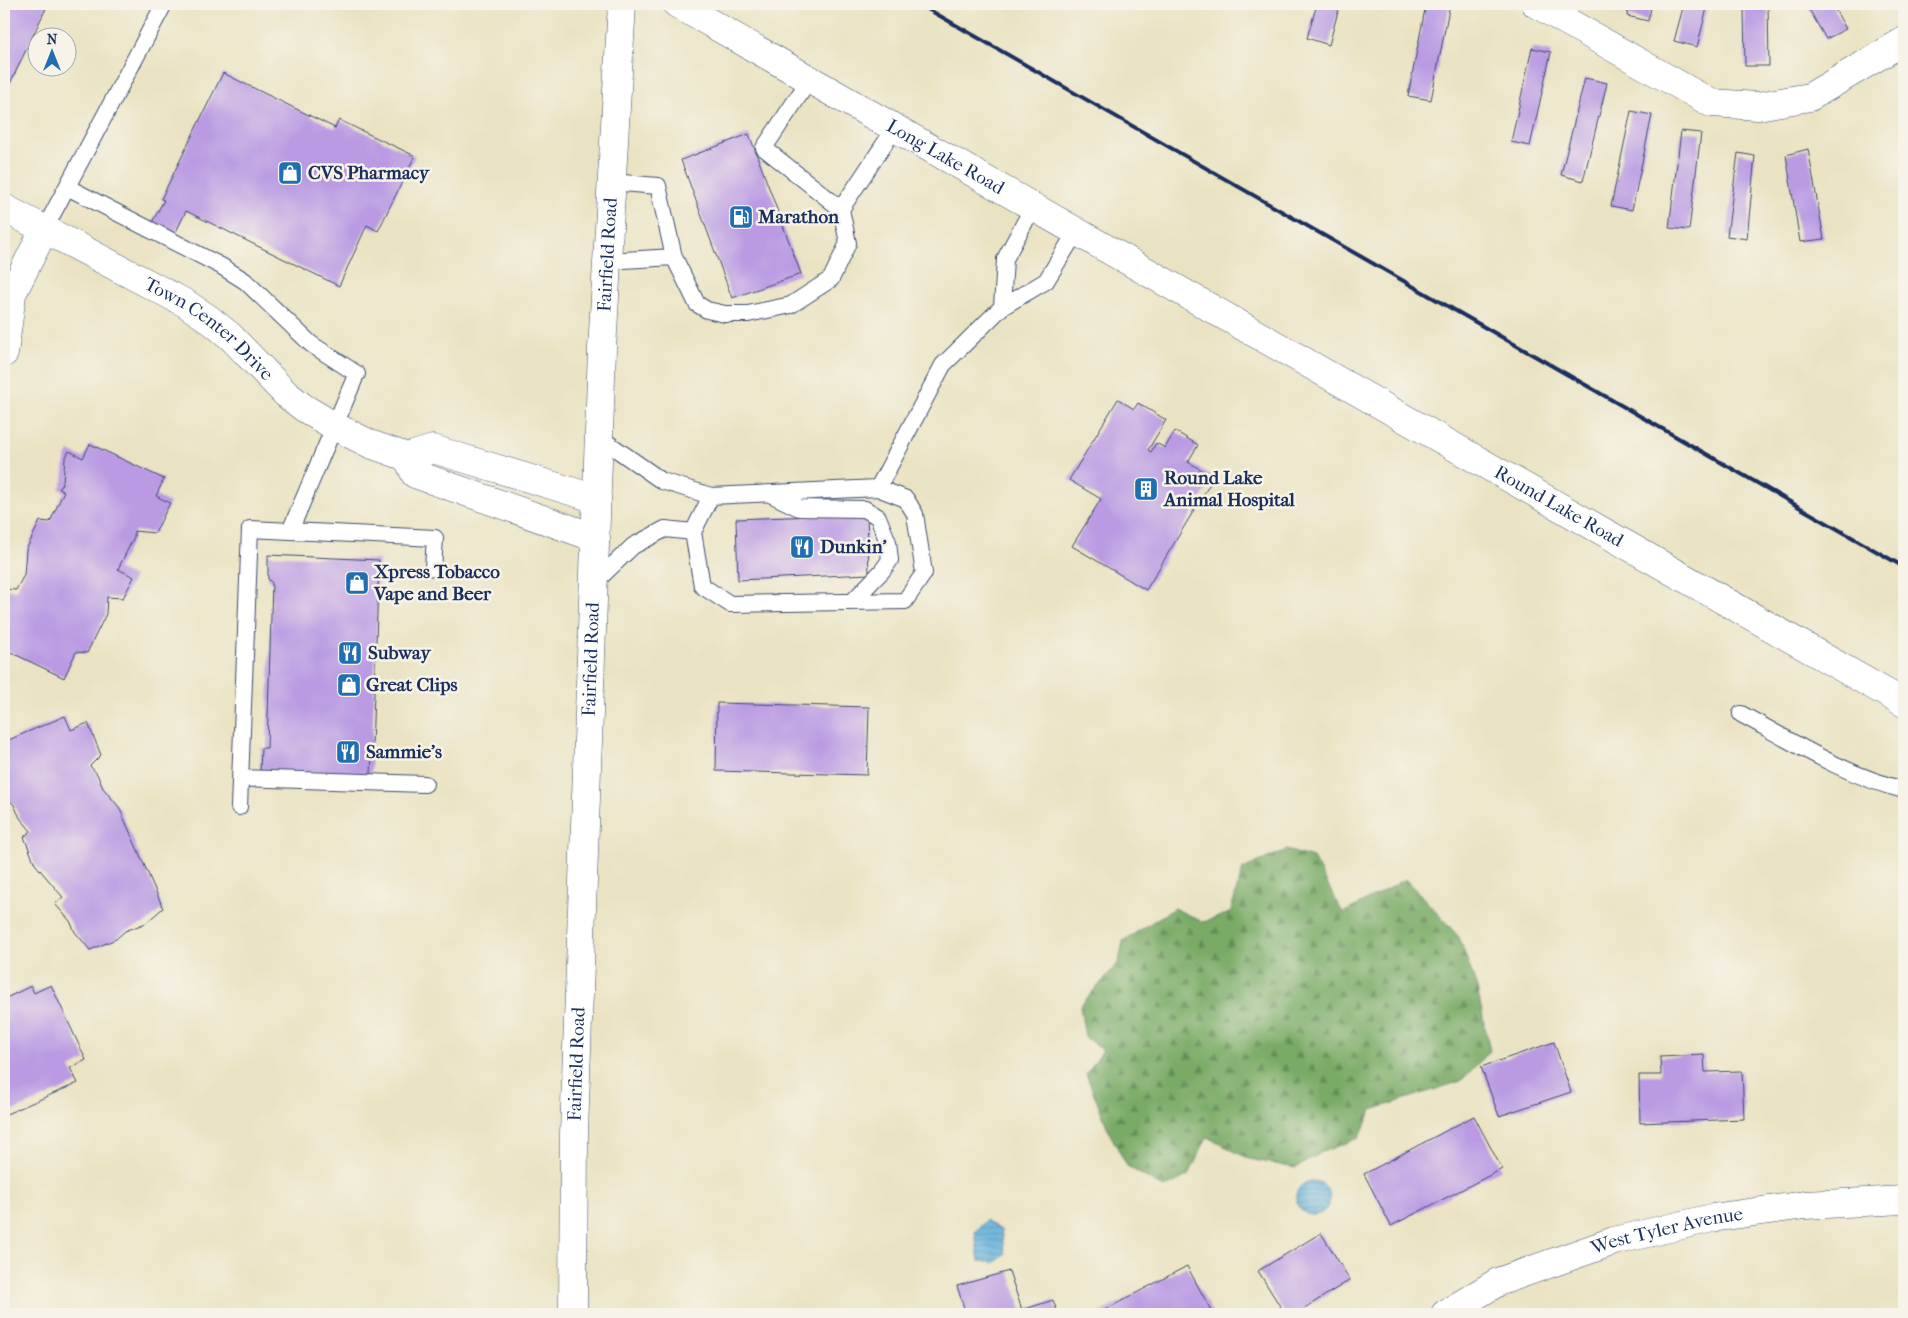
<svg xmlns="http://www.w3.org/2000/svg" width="1908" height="1318" font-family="'IM FELL French Canon',serif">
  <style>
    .forest { fill: url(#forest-firs); stroke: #4a6d62 }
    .water { fill: url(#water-rules); stroke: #3e709c }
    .building { fill: #ba9be3 }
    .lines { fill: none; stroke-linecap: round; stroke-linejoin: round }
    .service-casing { stroke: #3a4a6d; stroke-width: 18 }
    .minor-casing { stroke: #3a4a6d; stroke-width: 29 }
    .tertiary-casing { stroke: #3a4a6d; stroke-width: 29 }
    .secondary-casing { stroke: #3a4a6d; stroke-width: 29 }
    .service { stroke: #fff; stroke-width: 16 }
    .minor { stroke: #fff; stroke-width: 28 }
    .tertiary { stroke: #fff; stroke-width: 28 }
    .secondary { stroke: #fff; stroke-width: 28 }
    .rail { stroke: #1b2f5e; stroke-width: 4 }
    .labels { text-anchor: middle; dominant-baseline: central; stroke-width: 5; stroke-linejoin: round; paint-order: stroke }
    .street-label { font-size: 19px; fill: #1b2f5e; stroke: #f7f3e8 }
    .poi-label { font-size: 19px; font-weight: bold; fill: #1b2f5e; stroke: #f7f3e8; text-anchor: start }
  </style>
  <defs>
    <pattern id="forest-firs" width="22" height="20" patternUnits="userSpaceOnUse" patternTransform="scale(1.25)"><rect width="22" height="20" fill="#79ab66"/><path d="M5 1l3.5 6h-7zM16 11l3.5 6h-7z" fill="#628c57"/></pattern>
    <pattern id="water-rules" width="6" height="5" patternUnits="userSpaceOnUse" patternTransform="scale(1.25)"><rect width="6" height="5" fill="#61b0db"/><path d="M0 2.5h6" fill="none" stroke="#4f90b5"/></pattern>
  </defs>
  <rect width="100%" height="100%" fill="#f7f3e8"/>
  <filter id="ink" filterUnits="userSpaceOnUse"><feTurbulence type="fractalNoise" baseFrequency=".02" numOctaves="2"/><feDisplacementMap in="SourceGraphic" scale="10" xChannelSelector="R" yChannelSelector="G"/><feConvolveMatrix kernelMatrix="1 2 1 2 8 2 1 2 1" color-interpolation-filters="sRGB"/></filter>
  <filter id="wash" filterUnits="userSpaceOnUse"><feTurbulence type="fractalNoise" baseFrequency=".0096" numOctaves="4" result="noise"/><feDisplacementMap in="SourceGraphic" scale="20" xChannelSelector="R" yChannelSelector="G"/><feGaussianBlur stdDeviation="1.12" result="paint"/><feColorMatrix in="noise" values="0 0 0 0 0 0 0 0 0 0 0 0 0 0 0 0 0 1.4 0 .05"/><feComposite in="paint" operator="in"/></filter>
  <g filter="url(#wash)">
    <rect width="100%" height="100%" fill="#eae3c3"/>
    <path class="forest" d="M1286,850L1313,858L1343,913L1406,879L1459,937L1477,988L1490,1051L1461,1081L1372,1110L1359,1138L1322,1152L1296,1168L1249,1159L1207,1137L1189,1175L1164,1188L1127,1166L1110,1134L1086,1074L1103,1050L1085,1037L1080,1006L1119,962L1123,941L1174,908L1203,922L1230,913L1243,869Z"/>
    <path class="water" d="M1296 1198a17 17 0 1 1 34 0a17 17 0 1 1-34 0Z
      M986,1220L1001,1230L1005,1255L994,1263L979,1261L975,1232Z"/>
    <g id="blocks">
      <path class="building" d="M4,4H48L4,96Z
        M1317,4H1340L1329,45L1307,38Z
        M1426,4H1450L1431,100L1408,96Z
        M1629,4H1652L1648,21L1627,16Z
        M1684,4H1708L1697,47L1674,41Z
        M1744,4H1768L1769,66H1745Z
        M1806,4H1832L1846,29L1826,39Z
        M1532,48L1551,52L1530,146L1511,142Z
        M223,73L335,128L339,120L415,156L378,231L367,225L339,286L186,211L173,238L150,226L164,200L161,199Z
        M1585,78L1607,83L1583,181L1561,175Z
        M1631,111L1652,115L1632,210L1611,206Z
        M1681,131L1701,133L1689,230L1669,228Z
        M749,134L801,274L732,298L681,160Z
        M1808,149L1824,239L1800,242L1786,155Z
        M1738,153L1755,156L1747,239L1727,236Z
        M1118,399L1134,409L1138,403L1166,420L1148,450L1151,452L1156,443L1165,448L1175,431L1198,445L1188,462L1214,477L1146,590L1072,546L1101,499L1069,480Z
        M90,444L164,479L156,496L170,503L155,533L134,531V537L118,569L134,577L123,598L107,597L106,614L87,653L76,652L64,678L4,649V595L5,589L16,590L24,575L26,550L40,521L50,522L64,491L59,489L63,481L65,459L69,451L83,458Z
        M867,514L869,574L738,580L736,519Z
        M268,555L379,560L371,775L260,771L261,748H267L272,583L268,579Z
        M717,703L869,707L867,775L716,771Z
        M65,716L71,730L88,723L101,755L90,766L97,774L103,788L119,807L163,908L146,923L125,931L116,939L90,950L75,932L70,921L55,904L63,897L61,895L35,864L24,837L31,831L20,818L14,805L4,794V742Z
        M51,985L86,1060L70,1068L78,1083L4,1115V999L31,986L34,993Z
        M1554,1042L1571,1092L1499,1116L1481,1067Z
        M1704,1055L1705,1072L1742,1071L1744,1119L1640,1123L1639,1075H1661L1660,1057Z
        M1474,1116L1502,1169L1391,1226L1364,1174Z
        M1321,1233L1350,1280L1295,1314H1285L1258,1271Z
        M1187,1266L1213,1314H1097Z
        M1009,1271L1022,1310L1053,1300L1058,1314H966L957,1286Z"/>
    </g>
  </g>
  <g filter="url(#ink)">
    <use href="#blocks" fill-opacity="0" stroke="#3a4a6d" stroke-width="1"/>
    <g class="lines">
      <defs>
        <path id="service" d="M611,182L658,186L674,257
          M67,187L221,266L245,281L311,344L357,374
          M841,209L895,128
          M44,230L164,4
          M607,261L674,257L697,304L707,310L725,314H748L791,305L831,279L848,243L841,209L764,148L810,79
          M1002,307L1005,259L1033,207
          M599,437L662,481L711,496L878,488L906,499L915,514L924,573L905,601L730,604L702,586L693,532L711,496
          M878,488L943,365L1002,307L1046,281L1076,232
          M770,494L799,508L865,509L878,517L888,542L890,560L882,571L852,602
          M290,531L354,380
          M594,583L633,546L665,529L693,532
          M1741,714C1793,742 1846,776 1904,790
          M241,778L425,784
          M239,807L250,529L435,538L433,568"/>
        <g id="minor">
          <path d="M1536,4L1711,103L1758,106L1810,97L1904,41"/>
          <path id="s1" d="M4,208L185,303L209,319L230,336L286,394L304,408L334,426L370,444L407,457L433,449L597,499"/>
          <path d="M4,353L12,294L44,230"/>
          <path d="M407,457L415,474L596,538"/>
          <path id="s2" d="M1445,1314L1498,1282L1614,1241L1712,1218L1805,1205L1904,1200"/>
        </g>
        <g id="tertiary">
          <path id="s3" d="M573,1314L574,1133L602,349L622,4"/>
        </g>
        <g id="secondary">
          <path id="s4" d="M677,4L1904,703"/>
        </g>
      </defs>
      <use href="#service" class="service-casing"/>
      <use href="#minor" class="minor-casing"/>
      <use href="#tertiary" class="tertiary-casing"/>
      <use href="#secondary" class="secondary-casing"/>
      <use href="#service" class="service"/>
      <use href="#minor" class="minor"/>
      <use href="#tertiary" class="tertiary"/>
      <use href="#secondary" class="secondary"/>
      <path class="rail" d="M919,4L1904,567"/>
    </g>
  </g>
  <defs>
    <symbol id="shop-square" viewBox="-11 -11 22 22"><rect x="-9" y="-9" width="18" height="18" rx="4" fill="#1f6fb2" stroke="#f7f3e8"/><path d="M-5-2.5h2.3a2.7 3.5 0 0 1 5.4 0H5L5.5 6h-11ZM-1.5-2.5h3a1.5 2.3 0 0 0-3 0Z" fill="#fff"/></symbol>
    <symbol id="fuel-square" viewBox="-11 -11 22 22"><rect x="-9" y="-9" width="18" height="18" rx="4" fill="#1f6fb2" stroke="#f7f3e8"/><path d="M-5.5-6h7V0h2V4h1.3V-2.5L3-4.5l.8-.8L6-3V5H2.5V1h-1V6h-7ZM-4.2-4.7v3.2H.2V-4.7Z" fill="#fff"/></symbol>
    <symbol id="building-square" viewBox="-11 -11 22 22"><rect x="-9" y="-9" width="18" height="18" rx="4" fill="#1f6fb2" stroke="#f7f3e8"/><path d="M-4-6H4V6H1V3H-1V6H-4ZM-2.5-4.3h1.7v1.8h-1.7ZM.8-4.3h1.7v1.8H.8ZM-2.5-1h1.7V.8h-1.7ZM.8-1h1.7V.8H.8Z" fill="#fff"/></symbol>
    <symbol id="restaurant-square" viewBox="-11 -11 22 22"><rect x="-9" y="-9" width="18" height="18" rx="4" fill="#1f6fb2" stroke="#f7f3e8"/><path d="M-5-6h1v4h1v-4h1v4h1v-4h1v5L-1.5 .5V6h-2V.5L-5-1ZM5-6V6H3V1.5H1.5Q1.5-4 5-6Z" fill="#fff"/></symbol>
  </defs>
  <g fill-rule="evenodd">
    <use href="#shop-square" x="276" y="159" width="28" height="28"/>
    <use href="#fuel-square" x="727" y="203" width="28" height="28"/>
    <use href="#building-square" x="1132" y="475" width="28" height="28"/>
    <use href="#restaurant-square" x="788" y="533" width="28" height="28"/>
    <use href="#shop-square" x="343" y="569" width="28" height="28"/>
    <use href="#restaurant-square" x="336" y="639" width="28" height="28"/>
    <use href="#shop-square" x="335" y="671" width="28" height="28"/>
    <use href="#restaurant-square" x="334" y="738" width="28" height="28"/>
  </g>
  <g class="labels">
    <g class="street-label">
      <text stroke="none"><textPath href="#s4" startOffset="309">Long Lake Road</textPath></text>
      <text stroke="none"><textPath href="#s3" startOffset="1060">Fairfield Road</textPath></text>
      <text stroke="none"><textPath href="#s1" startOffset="239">Town Center Drive</textPath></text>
      <text stroke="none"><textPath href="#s4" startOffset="1015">Round Lake Road</textPath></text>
      <text stroke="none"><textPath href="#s3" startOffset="655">Fairfield Road</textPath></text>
      <text stroke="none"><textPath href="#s3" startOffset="250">Fairfield Road</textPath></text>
      <text stroke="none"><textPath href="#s2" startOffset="239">West Tyler Avenue</textPath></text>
    </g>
    <g class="poi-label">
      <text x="308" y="173">CVS Pharmacy</text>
      <text x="758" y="217">Marathon</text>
      <text x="1164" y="478">Round Lake<tspan x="1164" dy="22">Animal Hospital</tspan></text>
      <text x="820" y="547">Dunkin'</text>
      <text x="374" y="572">Xpress Tobacco<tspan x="374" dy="22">Vape and Beer</tspan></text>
      <text x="368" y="653">Subway</text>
      <text x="366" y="685">Great Clips</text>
      <text x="366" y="752">Sammie's</text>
    </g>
  </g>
  <rect width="1908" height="1318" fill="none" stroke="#f7f3e8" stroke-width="20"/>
  <g transform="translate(52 52)"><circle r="24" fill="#f7f3e8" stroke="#9fa5b1"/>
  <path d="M0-4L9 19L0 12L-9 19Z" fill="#1f6fb2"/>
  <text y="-8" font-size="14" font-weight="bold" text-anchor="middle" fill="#1b2f5e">N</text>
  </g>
</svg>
